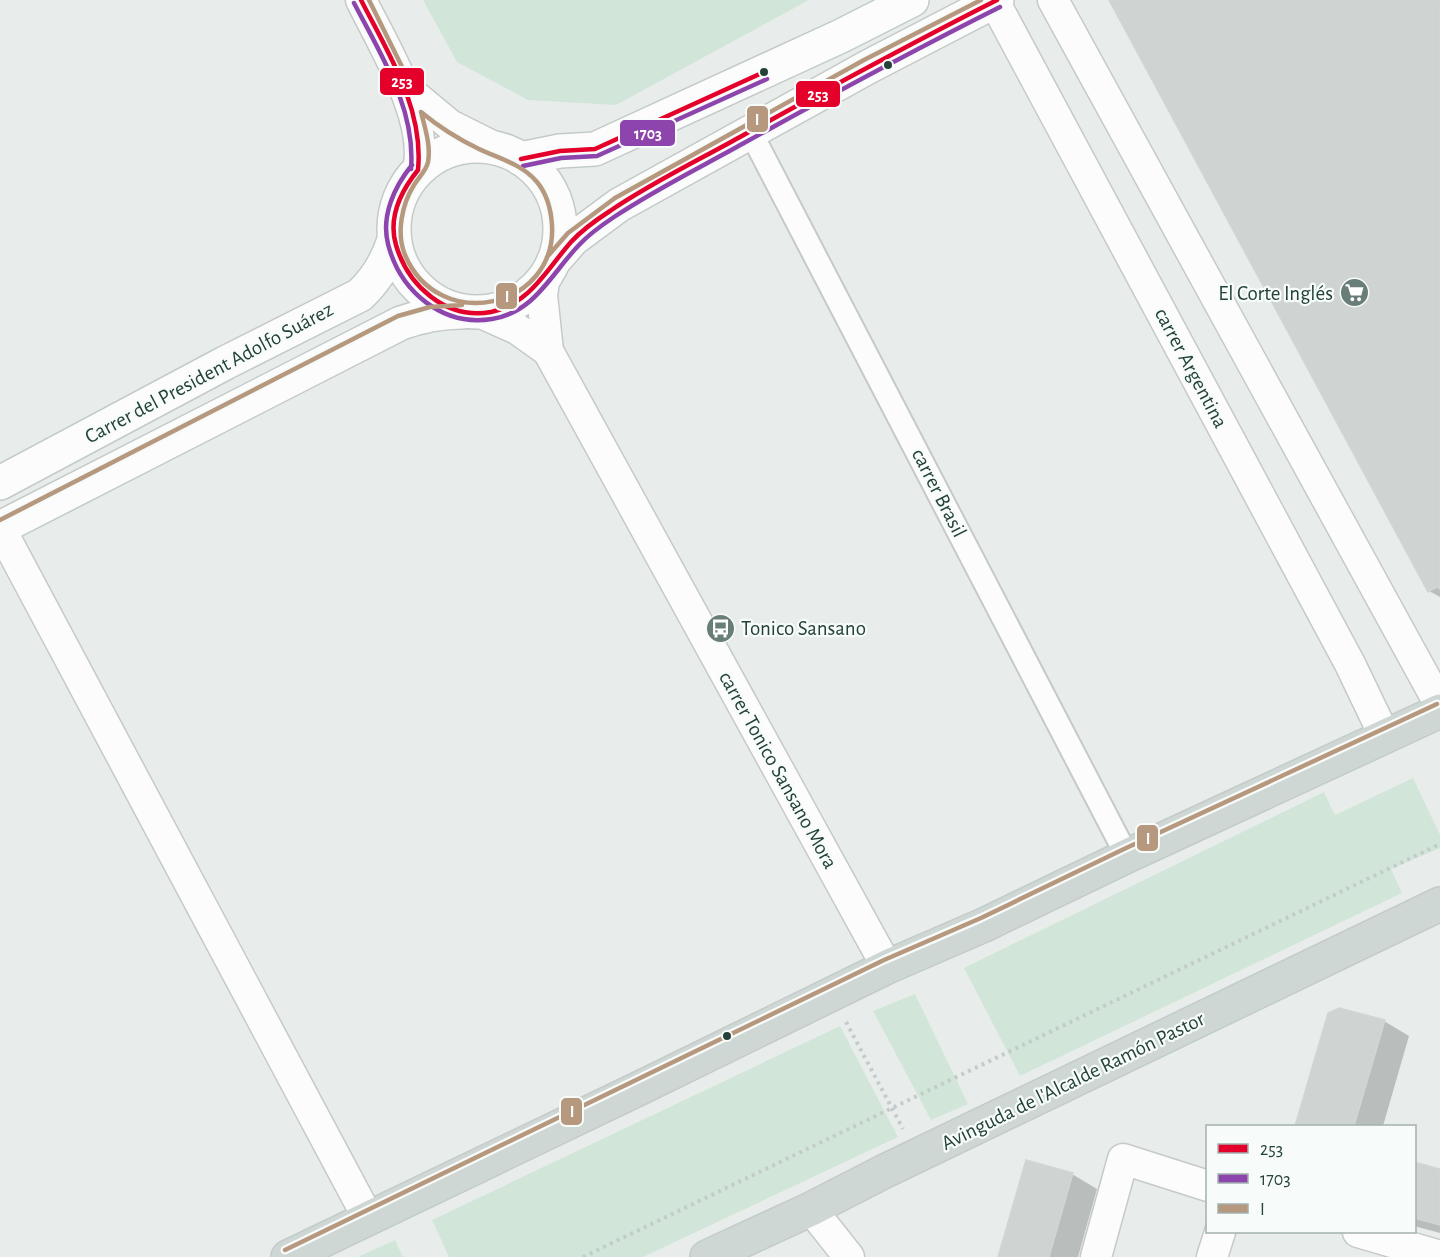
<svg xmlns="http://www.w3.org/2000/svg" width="1440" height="1257" font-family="'Alegreya Sans',sans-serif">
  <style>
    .green { fill: #d1e6d8 }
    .shadow { fill: #0003 }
    .building { fill: #cfd4d2; stroke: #d1d6d4; stroke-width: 1.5 }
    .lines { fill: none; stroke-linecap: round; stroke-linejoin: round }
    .pedestrian-casing { stroke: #c5cac8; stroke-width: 26 }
    .minor-casing { stroke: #c5cac8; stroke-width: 33 }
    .secondary-casing { stroke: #c3cbc8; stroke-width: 36 }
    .primary-casing { stroke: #c3ccc9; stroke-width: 36 }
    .path { stroke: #c3ccca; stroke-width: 4; stroke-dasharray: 3 4.5; stroke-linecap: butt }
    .pedestrian { stroke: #fcfcfc; stroke-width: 22 }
    .minor { stroke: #fcfcfc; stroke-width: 30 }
    .secondary { stroke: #fcfcfc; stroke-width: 33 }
    .primary { stroke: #cfd7d5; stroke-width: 33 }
    .bus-1-casing { stroke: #f7fbf9; stroke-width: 9 }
    .bus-2-casing { stroke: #f7fbf9; stroke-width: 9 }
    .bus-3-casing { stroke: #f7fbf9; stroke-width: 9 }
    .bus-1 { stroke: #e4002b; stroke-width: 4.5 }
    .bus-2 { stroke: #8e44ad; stroke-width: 4.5 }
    .bus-3 { stroke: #b6987f; stroke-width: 4.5 }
    .bus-dot { fill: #24423a; stroke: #f7fbf9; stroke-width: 2 }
    .labels { text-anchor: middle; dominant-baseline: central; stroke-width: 4.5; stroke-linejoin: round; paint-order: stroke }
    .poi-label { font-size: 21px; fill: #24423a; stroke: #f7fbf9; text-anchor: end }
    .street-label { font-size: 21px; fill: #24423a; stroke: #f7fbf9 }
    .line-badge { stroke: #f7fbf9; stroke-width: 2 }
    .badge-label { font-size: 16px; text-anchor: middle; font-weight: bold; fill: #fff }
  </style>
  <rect width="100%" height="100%" fill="#e8edeb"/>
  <path class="green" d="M423,0H809L616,105L528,100L457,62Z
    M1413,778L1440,835V848L1391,869L1402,893L1020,1076L964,968L1324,792L1335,815Z
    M915,994L968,1104L931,1120L873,1011Z
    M840,1026L898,1137L643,1257H449L432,1220Z
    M395,1240L403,1257H358Z"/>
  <path class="shadow" d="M1111,0H1440V597L1429,591Z
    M1330,1014L1384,1021L1409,1036L1383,1126H1297Z
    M1414,1164L1440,1171V1233L1414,1226Z
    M1072,1174L1097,1189L1078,1257H999Z"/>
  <path class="building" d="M1109,0H1440V589L1437,587L1428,592Z
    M1109,0H1440V589L1437,587L1428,592Z
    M1339,1008L1385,1020L1354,1126H1295L1328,1013Z
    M1026,1160L1073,1173L1049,1257H998Z
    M1414,1162L1440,1169V1225L1414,1218Z"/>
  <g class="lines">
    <defs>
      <path id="pedestrian" d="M750,131L1127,856"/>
      <path id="minor" d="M361,0C383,45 430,120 418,170
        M1053,0L1440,705
        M994,1L1350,664L1385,737
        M403,86L450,125L498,149
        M545,275L542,295L548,351L887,967
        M479,312L517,329L548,351
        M0,528L368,1218
        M811,1209L849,1257
        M1358,1232L1440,1256
        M1096,1257L1123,1159L1208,1186
        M1212,1257L1220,1232"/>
      <path id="secondary" d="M394 229a83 83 0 1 1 166 0a83 83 0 1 1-166 0Z
        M521,159L560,151L595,149L841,36L912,0
        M553,262L573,239L619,205L868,67L997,0
        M0,483L225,363L360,295C377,279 387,262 394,240
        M0,528L401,323C421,316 440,312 462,312"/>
      <path id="primary" d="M288,1257L640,1088L887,967L984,925L1127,856L1440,711
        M707,1257L811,1209L885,1171L1440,904"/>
    </defs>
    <use href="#pedestrian" class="pedestrian-casing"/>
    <use href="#minor" class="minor-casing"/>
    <use href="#secondary" class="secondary-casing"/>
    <use href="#primary" class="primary-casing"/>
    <path class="path" d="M846,1022L903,1129
      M583,1257L1440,844"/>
    <use href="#pedestrian" class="pedestrian"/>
    <use href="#minor" class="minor"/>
    <use href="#secondary" class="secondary"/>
    <use href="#primary" class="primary"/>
    <defs>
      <path id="bus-1" d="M361,0C388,53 424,108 418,170
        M521,159L560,151L595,149L764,72
        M418,170C401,191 388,218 396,245C408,286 446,320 491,312C530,304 547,269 571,242C582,230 596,220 610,211C651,183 697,161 740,137C825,90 910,44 997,0"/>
      <path id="bus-2" d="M354,3C381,55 416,109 411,169
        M412,165C394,187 381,216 388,244C400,291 442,327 492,319C535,312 551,274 579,245C589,234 602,225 614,217C656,189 701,167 744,143C829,96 914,50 1000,7
        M523,166L561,158L597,156L767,79"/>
      <path id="bus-3" d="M369,0L410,83
        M421,112C439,127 458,139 479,149C500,159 522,164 537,182C547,194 551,210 552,225C557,308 439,335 405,255C396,233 402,204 414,185C419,177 426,171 428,162C431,146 425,128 421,112Z
        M547,257L568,233L615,198L864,60L981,0
        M0,520L398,316L430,307L462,305
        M285,1250L884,960L981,918L1124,849L1437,704"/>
    </defs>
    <use href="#bus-1" class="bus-1-casing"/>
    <use href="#bus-2" class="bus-2-casing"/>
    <use href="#bus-3" class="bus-3-casing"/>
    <use href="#bus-1" class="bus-1"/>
    <use href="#bus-2" class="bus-2"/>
    <use href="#bus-3" class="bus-3"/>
  </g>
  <defs>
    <symbol id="supermarket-disc" viewBox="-11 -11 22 22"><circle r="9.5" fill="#697e78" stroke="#f7fbf9"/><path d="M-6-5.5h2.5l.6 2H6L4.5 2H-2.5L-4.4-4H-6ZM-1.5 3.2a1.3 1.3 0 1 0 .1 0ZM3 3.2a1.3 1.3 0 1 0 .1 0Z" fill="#fff"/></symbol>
    <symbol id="bus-disc" viewBox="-11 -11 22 22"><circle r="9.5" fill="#697e78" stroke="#f7fbf9"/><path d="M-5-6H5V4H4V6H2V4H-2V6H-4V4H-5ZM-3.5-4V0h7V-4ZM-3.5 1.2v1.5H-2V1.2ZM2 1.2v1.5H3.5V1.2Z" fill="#fff"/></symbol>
  </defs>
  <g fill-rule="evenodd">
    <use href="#supermarket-disc" x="1338" y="276" width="33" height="33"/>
    <use href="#bus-disc" x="704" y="612" width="33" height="33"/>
  </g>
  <g class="bus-dot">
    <circle cx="888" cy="65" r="5"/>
    <circle cx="764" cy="72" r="5"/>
    <circle cx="727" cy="1036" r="5"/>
  </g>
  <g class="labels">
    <g class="poi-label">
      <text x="1333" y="293">El Corte Inglés</text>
      <text x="741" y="628" text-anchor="start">Tonico Sansano</text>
    </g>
    <g class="street-label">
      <text transform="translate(1191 368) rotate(62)">carrer Argentina</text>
      <text transform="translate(209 373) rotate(-28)">Carrer del President Adolfo Suárez</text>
      <text transform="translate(939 493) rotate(63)">carrer Brasil</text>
      <text transform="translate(778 770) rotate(61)">carrer Tonico Sansano Mora</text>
      <text transform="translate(1073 1081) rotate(-26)">Avinguda de l'Alcalde Ramón Pastor</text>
    </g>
  </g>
  <g class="line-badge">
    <rect x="379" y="67" width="46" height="29" rx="6" fill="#e4002b"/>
    <rect x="795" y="80" width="46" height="28" rx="6" fill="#e4002b"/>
    <rect x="746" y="105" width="23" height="28" rx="6" fill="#b6987f"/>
    <rect x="619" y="119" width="57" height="28" rx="6" fill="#8e44ad"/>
    <rect x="495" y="282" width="23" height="28" rx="6" fill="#b6987f"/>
    <rect x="1136" y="824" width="23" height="28" rx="6" fill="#b6987f"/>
    <rect x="560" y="1097" width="23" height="29" rx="6" fill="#b6987f"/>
  </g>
  <g class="badge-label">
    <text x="402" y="87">253</text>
    <text x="818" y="100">253</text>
    <text x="757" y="125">I</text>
    <text x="648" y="139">1703</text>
    <text x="507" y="302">I</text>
    <text x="1148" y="844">I</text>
    <text x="572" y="1117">I</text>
  </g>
  <rect x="1206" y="1125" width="210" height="108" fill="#f7fbf9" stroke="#a3b1ad" stroke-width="1.5"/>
  <rect x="1218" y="1144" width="30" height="9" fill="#e4002b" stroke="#a3b1ad" stroke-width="1.5"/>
  <text x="1260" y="1155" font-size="18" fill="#24423a">253</text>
  <rect x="1218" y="1174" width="30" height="9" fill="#8e44ad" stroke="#a3b1ad" stroke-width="1.5"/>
  <text x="1260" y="1185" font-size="18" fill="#24423a">1703</text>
  <rect x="1218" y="1204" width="30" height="9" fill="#b6987f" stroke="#a3b1ad" stroke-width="1.5"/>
  <text x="1260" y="1215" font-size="18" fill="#24423a">I</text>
</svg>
